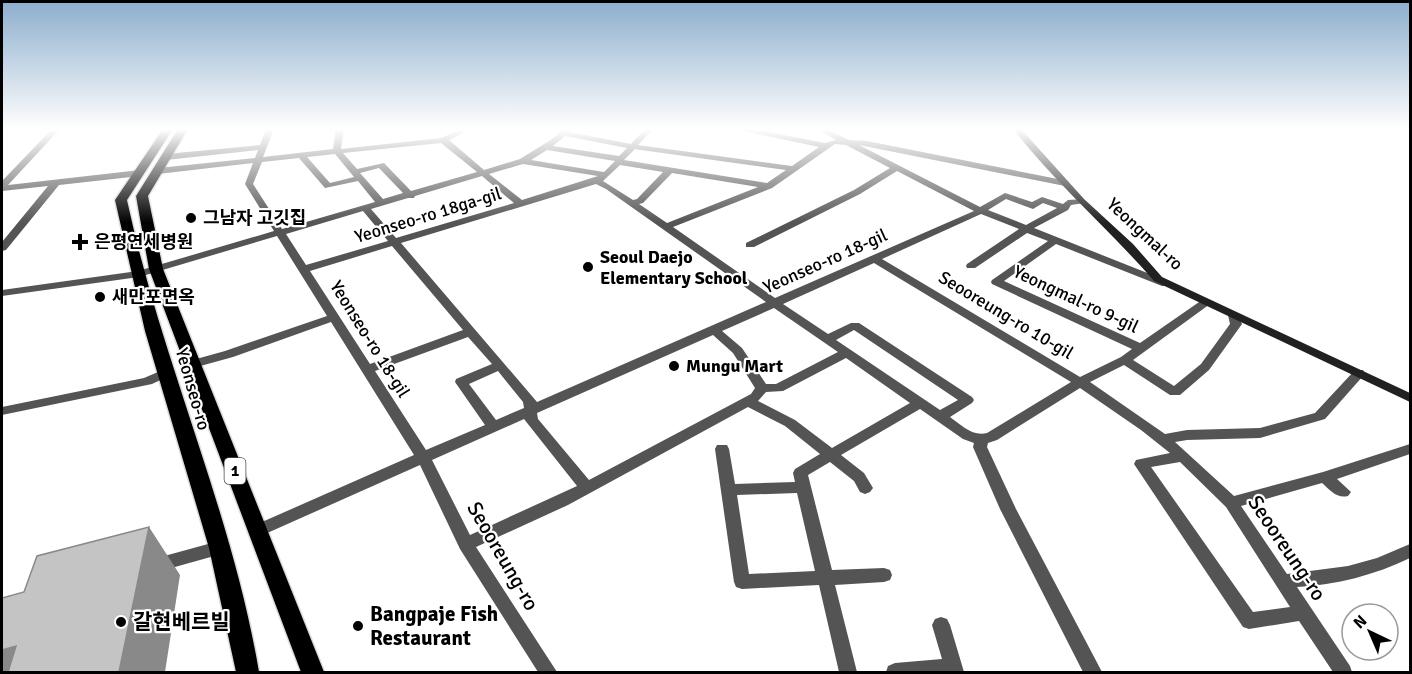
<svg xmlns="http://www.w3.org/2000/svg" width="1412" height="674" font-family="Signika,'Noto Sans KR',sans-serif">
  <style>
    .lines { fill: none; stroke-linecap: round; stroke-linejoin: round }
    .primary-casing { stroke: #dbdbdb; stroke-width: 3 }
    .street { fill: #545454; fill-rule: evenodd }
    .secondary { fill: #212121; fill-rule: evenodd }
    .primary { fill: #000; fill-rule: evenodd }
    .shaded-wall { fill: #898989 }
    .building { fill: #c4c4c4; stroke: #898989; stroke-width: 1.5 }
    .poi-dot { fill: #000; stroke: #fff; stroke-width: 2 }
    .labels { text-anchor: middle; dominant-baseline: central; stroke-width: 4.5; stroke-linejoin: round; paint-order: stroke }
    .shield { fill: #fff; stroke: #4c4c4c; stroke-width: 1.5 }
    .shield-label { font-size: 16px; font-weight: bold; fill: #000 }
    .street-label { font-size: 18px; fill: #000; stroke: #fff }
    .poi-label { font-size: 18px; font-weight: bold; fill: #000; stroke: #fff; text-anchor: start }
    .near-street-label { font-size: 21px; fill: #000; stroke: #fff }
    .near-poi-label { font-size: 21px; font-weight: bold; fill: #000; stroke: #fff; text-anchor: start }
  </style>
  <rect width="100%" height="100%" fill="#fff"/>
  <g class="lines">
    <defs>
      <path id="primary" d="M163,129H173L127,200C161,360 232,511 259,672H236L209,548L145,331L115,200Z
        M178,129H188L148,196L163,269L324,672H301L149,269L136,196Z"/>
    </defs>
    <use href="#primary" class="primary-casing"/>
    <path class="street" d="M52,129H60L8,185L140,170L144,173L140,176L59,185L6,250L2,251V242L48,186L2,191V181Z
      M266,129H274L263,157L333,149L336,129H344L341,149L441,138L461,129H471L449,140L484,170L520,159L552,139L564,129H572L569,132L631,144L645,129H653L638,145L792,166L819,147L743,131L739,129H753L825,143L836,140L817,129H826L849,140L867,141L1068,181L1069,183L1065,186L859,145L980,207L1005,193L1032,202L1042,197L1063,204L1068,200L1084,199V203L1071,205L1068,210L1034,228L1170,282L1171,284L1170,286H1162L1056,244L1004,281L1140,343L1202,300H1210L1212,302L1210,304L1133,360L1174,386L1201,364L1230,324L1228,315L1230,313H1238L1242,324L1209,370L1180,395H1170L1124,365L1090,382L1165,434L1187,430L1260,428L1315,413L1355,370H1363L1365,373L1363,376L1325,419L1260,438L1187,440L1175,442L1234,496L1323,472L1410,444V454L1337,479L1351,492L1348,496C1337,499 1330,490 1322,483L1241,506L1287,574L1348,566L1377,558L1410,544V558C1375,575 1336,585 1297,587L1350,666L1352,672H1333L1299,621L1249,629L1243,627L1134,464L1136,460L1170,453L1141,430L1080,388L997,440L988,443L987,447L1016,509L1102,672H1083L1000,509L973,447L974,443L963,439L920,409L841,455L864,473L873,488L870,492L865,494L860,492L854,481L830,462L808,475L832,570L884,568L890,570L892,575L890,580L884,582L835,585L857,672H839L819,585L742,589L736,587L734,582L715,449L717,445H727L729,449L735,484L795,482L793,473L795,469L820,454L785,426L748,407L568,505L476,547L557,672H538L460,549L420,465L265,534L259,536L253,534L251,530L253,526L414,455L331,322L233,357L193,368L187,364L189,361L225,351L327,316L277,236L139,277L2,296V290L138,271L274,231L245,184L253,163L158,174L154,171L158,168L255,158L258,150L166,160L162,157L166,154L260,145ZM565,136L627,148L619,156L553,146ZM441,143L477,172L411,191L384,163L357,169L343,153ZM835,144L846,145L890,168L854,190L746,243V247H754L860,194L897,171L974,211L775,298L673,227L772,188ZM635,149L641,150L786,170L767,183L624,160ZM547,150L615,161L604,172L531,160ZM335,154L354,177L330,183L307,157ZM299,158L325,188L358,181L375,202L282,229L253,184L262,162ZM523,164L598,176L522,200L489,174ZM620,165L663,172L637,199L633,200L603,181ZM379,168L403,193L383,199L360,173ZM672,173L758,187L667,223L639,204L643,203ZM482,176L514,203L396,238L371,209L408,198H414L415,196ZM596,184L606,189L766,302L537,402L401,243ZM1006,199L1033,209L1043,203L1057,208L1026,225L988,210ZM363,211L388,241L306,265L286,234ZM981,214L1019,229L967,264L966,266L967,268H975L1027,233L1048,241L992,280L991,282L992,284L1132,349L1121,357L1080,377L882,259ZM392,246L463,330L370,364L310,271ZM874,263L1071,382L987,433C973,437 961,425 950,417L972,403L974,400L972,397L859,323H851L828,334L783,304ZM774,308L838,352L776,384H766L742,348L722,331ZM854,330L958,400L940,410L836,340ZM713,335L733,353L755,388L751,394L589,480L538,419L537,413ZM468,337L492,364L456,379L455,382L485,425L426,450L375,371ZM846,358L910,403L832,448L795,420L758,401L766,392L783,391ZM498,371L523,402L524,408L496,420L469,384ZM524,419L577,486L470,535L432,460ZM1180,462L1226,507L1290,607L1253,612L1151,467ZM797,493L815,571L749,574L737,495Z
      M165,369L171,373L169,376L152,384L2,415V407L144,378Z
      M219,541L225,543L227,548L225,553L157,572L151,570L149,565L151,560L157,558Z
      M941,617L947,619L950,625L964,672H886L888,666L895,663L942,659L932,625L935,619Z"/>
    <path class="secondary" d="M1013,129H1021L1084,199L1133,244L1162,277L1410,393V402L1154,281C1109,229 1056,184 1013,129Z"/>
    <use href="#primary" class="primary"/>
  </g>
  <path class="shaded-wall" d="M149,527L180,575L165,672H119Z
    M16,646L41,672H2V650Z"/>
  <path class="building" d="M149,527L119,672H8L16,646L2,650V598L24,592L37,556Z"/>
  <linearGradient id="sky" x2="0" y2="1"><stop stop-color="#8cadcc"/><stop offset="0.58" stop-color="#fff"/><stop offset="1" stop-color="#fff" stop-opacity="0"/></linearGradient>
  <rect width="1412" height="223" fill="url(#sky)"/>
  <g class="poi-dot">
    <circle cx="191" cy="218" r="6"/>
    <path d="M77 233h6v6h6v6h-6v6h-6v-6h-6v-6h6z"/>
    <circle cx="588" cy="267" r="6"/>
    <circle cx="100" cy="297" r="6"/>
    <circle cx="674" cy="366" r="6"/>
    <circle cx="121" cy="622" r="6"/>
    <circle cx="358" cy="626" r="6"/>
  </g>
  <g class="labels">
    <rect class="shield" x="224.5" y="458" width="21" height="26" rx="4.5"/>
    <g class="shield-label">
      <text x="235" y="471">1</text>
    </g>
    <g class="street-label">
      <text transform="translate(428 215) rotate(-17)">Yeonseo-ro 18ga-gil</text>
      <text transform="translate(1145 234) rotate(43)">Yeongmal-ro</text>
      <text transform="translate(825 261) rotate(-24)">Yeonseo-ro 18-gil</text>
      <text transform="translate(1076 299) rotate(25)">Yeongmal-ro 9-gil</text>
      <text transform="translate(1006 315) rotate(31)">Seooreung-ro 10-gil</text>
      <text transform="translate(370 339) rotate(58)">Yeonseo-ro 18-gil</text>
      <text transform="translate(193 389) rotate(74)">Yeonseo-ro</text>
    </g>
    <g class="poi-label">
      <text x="203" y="218">그남자 고깃집</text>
      <text x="94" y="242">은평연세병원</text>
      <text x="600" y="257">Seoul Daejo<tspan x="600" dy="21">Elementary School</tspan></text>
      <text x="112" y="297">새만포면옥</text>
      <text x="686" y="366">Mungu Mart</text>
    </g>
    <g class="near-street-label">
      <text transform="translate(1287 548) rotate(56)">Seooreung-ro</text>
      <text transform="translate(503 556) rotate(60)">Seooreung-ro</text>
    </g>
    <g class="near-poi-label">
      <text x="370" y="614">Bangpaje Fish<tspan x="370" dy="24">Restaurant</tspan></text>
      <text x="133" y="622">갈현베르빌</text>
    </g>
  </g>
  <rect width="1412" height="674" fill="none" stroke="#000000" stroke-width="6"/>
  <g transform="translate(1370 632) rotate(316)"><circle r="28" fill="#ffffff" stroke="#999999" stroke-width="1.5"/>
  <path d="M0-4.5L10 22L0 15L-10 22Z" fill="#000000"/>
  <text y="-9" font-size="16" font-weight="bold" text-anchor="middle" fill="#000000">N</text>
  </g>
</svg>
